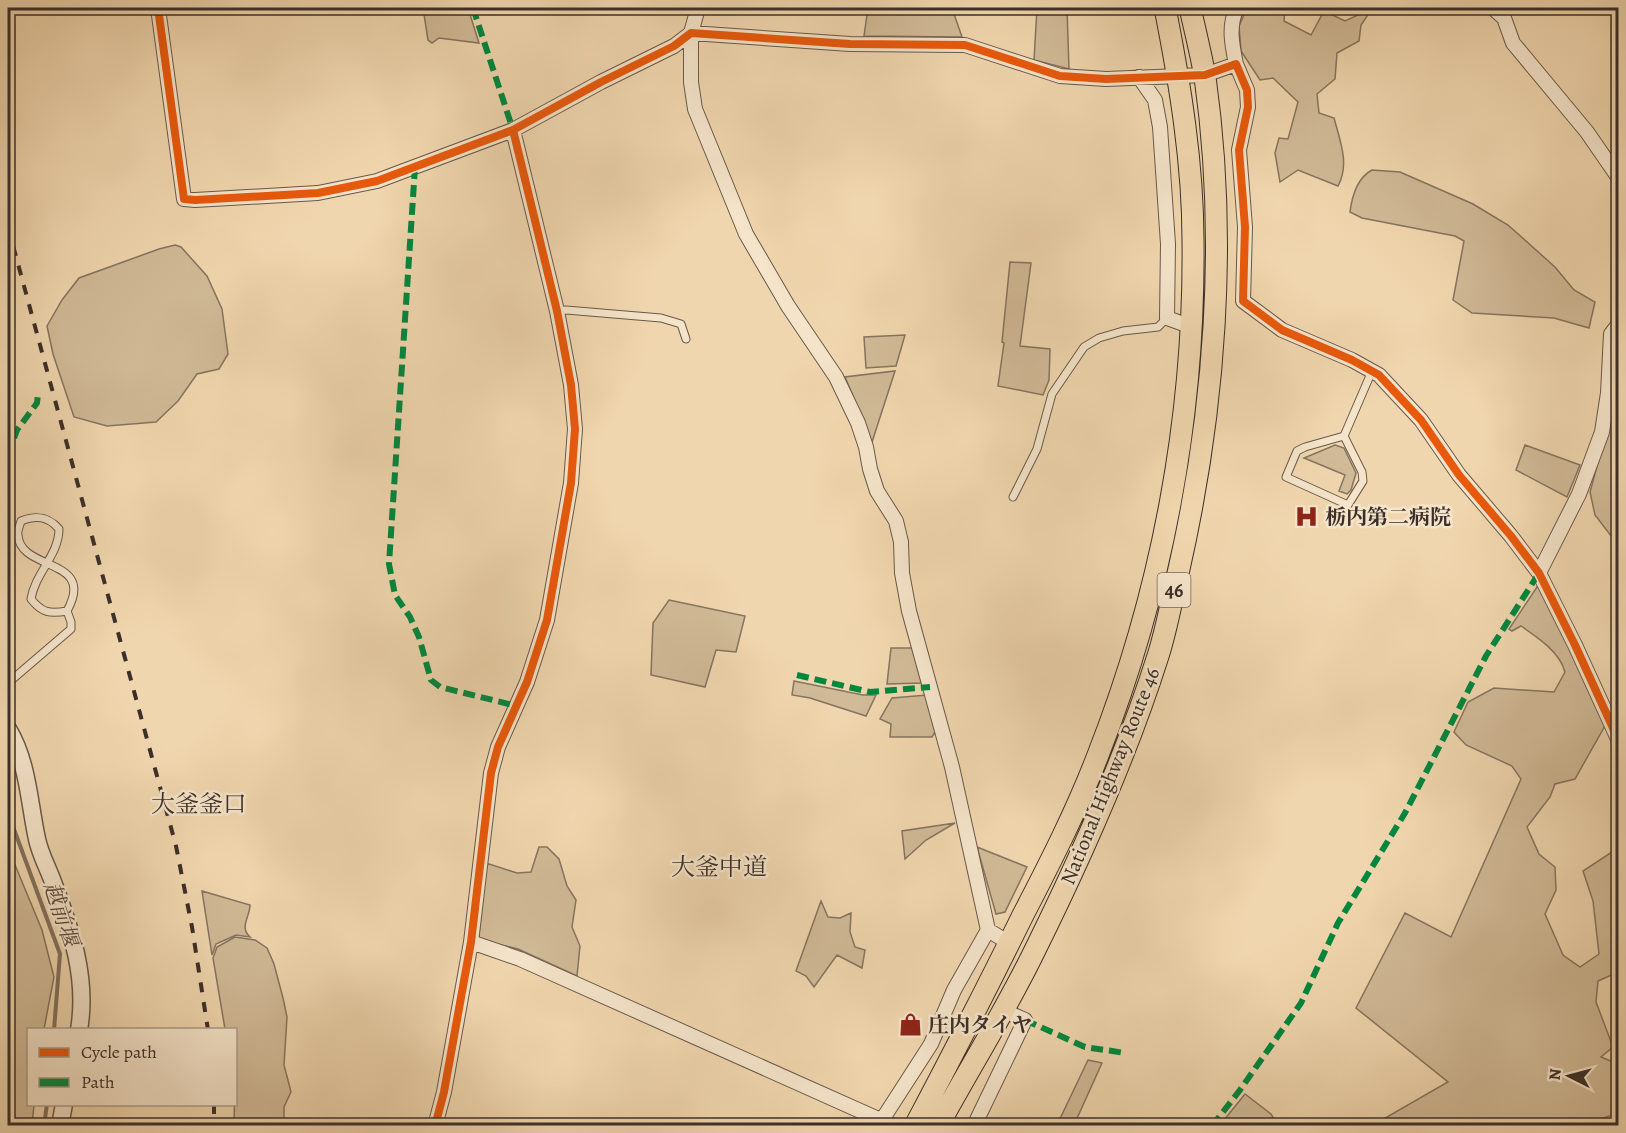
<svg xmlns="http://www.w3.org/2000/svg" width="1626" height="1133" font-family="Alegreya,'Noto Serif JP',serif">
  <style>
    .green { fill: #d1ba97; stroke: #867460; stroke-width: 1.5 }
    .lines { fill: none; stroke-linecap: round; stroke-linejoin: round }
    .stream { stroke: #83715e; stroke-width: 4 }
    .service-casing { stroke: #69594a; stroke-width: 9 }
    .minor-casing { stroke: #69594a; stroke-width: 16 }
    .tertiary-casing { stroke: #69594a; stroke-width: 19 }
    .trunk-casing { stroke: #3c2f29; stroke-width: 23 }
    .service { stroke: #f5e4ca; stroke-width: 7 }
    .minor { stroke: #f5e4ca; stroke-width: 14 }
    .tertiary { stroke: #f5e4ca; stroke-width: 16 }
    .trunk { stroke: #f0d6ae; stroke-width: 21 }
    .rail { stroke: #3c2f29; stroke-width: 4; stroke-dasharray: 10 10; stroke-linecap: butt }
    .quiet { stroke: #00873e; stroke-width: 6; stroke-dasharray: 12 6; stroke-linecap: butt }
    .cycleway-casing { stroke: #f5e4ca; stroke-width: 11 }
    .cycleway { stroke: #e8590c; stroke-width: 8 }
    .labels { text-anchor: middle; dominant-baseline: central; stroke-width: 5; stroke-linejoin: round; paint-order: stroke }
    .shield { fill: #f5e4ca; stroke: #746559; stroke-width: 1.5 }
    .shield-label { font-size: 20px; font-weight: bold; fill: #3c2f29 }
    .poi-label { font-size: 21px; font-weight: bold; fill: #3c2f29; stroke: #f5e4ca; text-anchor: start }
    .street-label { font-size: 21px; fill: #3c2f29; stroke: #f5e4ca }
    .water-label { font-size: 22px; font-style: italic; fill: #5a4a3f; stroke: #f5e4ca }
    .quarter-label { font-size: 24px; fill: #3c2f29; stroke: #f5e4ca }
  </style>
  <rect width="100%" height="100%" fill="#f0d6ae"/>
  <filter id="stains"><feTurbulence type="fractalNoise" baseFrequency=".00333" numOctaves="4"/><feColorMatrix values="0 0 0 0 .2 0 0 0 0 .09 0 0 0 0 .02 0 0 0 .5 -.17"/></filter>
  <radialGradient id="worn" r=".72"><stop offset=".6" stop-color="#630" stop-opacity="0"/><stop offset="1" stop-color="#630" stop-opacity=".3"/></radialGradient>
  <path class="green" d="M423,8H468L479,43L439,38L432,43L428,40Z
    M868,8H952L962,37L864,36Z
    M1037,8H1067L1069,69L1034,60Z
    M1247,8H1285L1284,21L1311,35L1324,11L1345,21L1358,15L1361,8L1372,9L1361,25L1359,41L1337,53L1335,79L1317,94L1319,113L1334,118C1340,141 1350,164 1338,186L1298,170L1280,182L1275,153L1279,138L1288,139L1298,102L1273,78L1260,80L1241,51L1239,26Z
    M1372,170L1400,172L1473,204L1508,225L1555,267L1574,290L1595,302L1589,328L1554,318L1472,313L1453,300L1464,241L1455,236L1362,218L1350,212C1352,196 1357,178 1372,170Z
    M175,245L181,247L207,276L222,309L228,354L219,369L197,374L178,401L156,422L107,426L74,417L53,354L47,326L62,300L79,278L159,249Z
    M1010,262L1031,263L1020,346L1050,349L1049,380L1043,395L998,386L1004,343L1002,342Z
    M905,335L896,366L866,368L864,337Z
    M1618,355V551L1615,541L1595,515L1590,492L1606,433L1616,356Z
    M895,371L872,442L845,377Z
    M1335,445L1344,448L1356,473L1351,490L1347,494L1339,491L1345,475L1304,458Z
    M1525,445L1580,465L1567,497L1516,470Z
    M1539,584L1606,724L1575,779L1555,784L1550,797L1527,827L1539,854L1555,867L1556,890L1545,914L1563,955L1580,967L1599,954L1593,901L1583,871L1618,848V966L1614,974L1598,981L1596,1002L1613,1047L1601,1057L1618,1064V1113L1581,1126L1373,1125L1448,1082L1356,1008L1405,913L1451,937L1521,779L1512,766L1466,745L1454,732L1468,702L1494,688L1554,692L1565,672C1560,652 1537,637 1521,626L1512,631L1509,629Z
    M669,600L745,616L736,652L716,650L705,687L651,675L653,623Z
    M891,648H914L924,683L887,684Z
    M794,681L863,695H876L866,716L810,698L792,695Z
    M927,695L937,729L932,737H890L891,724L880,719L892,698Z
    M955,823L926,840L905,859L902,831Z
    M539,847H547L559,859L567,886L576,900L572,927L580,946L577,976L518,949L480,940L479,935L486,863L517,873L531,872Z
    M977,847L1027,867L1005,912L996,914Z
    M8,848L42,930L54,977L44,1029L28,1030V1104L34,1105L32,1125H8Z
    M202,891L250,905C250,917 239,927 250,937L236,935L216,944L212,955Z
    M821,901L828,917L840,918L851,913L850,932L855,947L865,950L862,968L837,955L814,987L806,976L796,971Z
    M235,937L255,940L267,948L274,964L283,998L287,1017L284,1065L291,1092L284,1107V1125L258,1124L256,1125H234L236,1030L225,1029L213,958L217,947Z
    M1088,1060L1102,1063L1074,1125H1057Z
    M1245,1094L1271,1114L1278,1125H1220Z"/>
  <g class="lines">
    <path class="stream" d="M8,813L60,954L54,1030
      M44,1126L47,1104"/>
    <defs>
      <path id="service" d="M557,311L566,310L661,318L681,324L686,339
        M1344,436L1362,472L1363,481L1348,505L1286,477L1297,451L1305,447Z
        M1344,436L1372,371
        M1013,497L1037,449L1052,394L1084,347L1099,338L1123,331L1158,327L1167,318
        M8,683L71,629V622L67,611C97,557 20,572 18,535C17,531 20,525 21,521C36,515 48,516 59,529C59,555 35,573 31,599C42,613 50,614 67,611"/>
      <path id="minor" d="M158,8L184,199L195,200L318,193L377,181L513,130L601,82L674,46L691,33L850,44L965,45L1060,76L1106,79L1205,75L1236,64L1247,90L1248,107L1239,150L1245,227L1243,301L1282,330L1352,360L1379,375L1421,420L1459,475L1511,536L1539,573L1575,645L1618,739
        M698,8L691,33V82L695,109L746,234L788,306L836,377L858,423L866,447L870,469L877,491L896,521L901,542L902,573L909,611L952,767L988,930L1009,943
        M1493,8L1504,18L1513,43L1587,132L1618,177
        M1236,64C1232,45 1228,25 1237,8
        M1139,77L1155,100L1160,127L1168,244L1167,318L1192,327
        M1539,573L1579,494L1602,432L1608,393L1611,334L1618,325
        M471,942L520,959L894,1126
        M435,1126L444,1092L471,942L491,773L498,747L527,682L547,620L571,483L575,429L571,385L557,311L513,130
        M881,1126L882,1120L931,1044L954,990L988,930
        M974,1126L1025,1020L1002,1010"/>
      <path id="tertiary" d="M8,729C28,762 29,802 37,839C40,854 48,868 53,882C71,930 88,977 79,1030
        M60,1126L64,1104"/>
      <path id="trunk" d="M915,1126C952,1056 988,986 1023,915C1050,863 1077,810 1098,755C1162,592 1195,417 1193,241C1193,163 1180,84 1165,8
        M938,1126C970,1067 1006,1010 1035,950C1082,855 1126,757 1158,656C1167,628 1172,598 1179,569C1215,410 1228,240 1205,77C1201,54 1195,30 1190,8"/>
    </defs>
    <use href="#service" class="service-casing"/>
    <use href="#minor" class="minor-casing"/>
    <use href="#tertiary" class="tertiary-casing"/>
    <use href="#trunk" class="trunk-casing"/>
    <use href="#service" class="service"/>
    <use href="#minor" class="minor"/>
    <use href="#tertiary" class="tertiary"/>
    <use href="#trunk" class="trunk"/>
    <path class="rail" d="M8,227L176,846L192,927L208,1030
      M214,1104V1126"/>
    <path class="quiet" d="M473,8L513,130
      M415,167L389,564L395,595L410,617L419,637L431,680L440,687L517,706
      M8,455L17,430L37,403L38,394
      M797,675L870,692L930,687
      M1025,1020L1085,1047L1125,1053
      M1212,1126L1240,1090L1301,1003L1338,923L1405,813L1486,656L1539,573"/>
    <defs>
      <path id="cycleway" d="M158,8L184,199L195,200L318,193L377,181L513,130L601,82L674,46L691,33L850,44L965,45L1060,76L1106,79L1205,75L1236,64L1247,90L1248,107L1239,150L1245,227L1243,301L1282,330L1352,360L1379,375L1421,420L1459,475L1511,536L1539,573L1575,645L1618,739
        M435,1126L444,1092L471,942L491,773L498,747L527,682L547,620L571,483L575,429L571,385L557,311L513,130"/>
    </defs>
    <use href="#cycleway" class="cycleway-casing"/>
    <use href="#cycleway" class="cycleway"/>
  </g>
  <defs>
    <symbol id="hospital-bare" viewBox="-9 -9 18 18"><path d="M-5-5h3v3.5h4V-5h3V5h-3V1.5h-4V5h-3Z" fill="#8f2418" stroke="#f5e4ca" stroke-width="2.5" paint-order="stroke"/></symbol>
    <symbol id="shop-bare" viewBox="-9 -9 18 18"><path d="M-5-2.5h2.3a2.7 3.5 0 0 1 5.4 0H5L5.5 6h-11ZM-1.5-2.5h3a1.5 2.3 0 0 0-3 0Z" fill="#8f2418" stroke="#f5e4ca" stroke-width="2.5" paint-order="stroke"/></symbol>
  </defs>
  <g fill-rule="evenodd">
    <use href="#hospital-bare" x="1290" y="500" width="33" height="33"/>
    <use href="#shop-bare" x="894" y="1008" width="33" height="33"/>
  </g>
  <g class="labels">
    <rect class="shield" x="1157.5" y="573" width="33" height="34" rx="4.5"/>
    <g class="shield-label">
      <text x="1174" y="590">46</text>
    </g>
    <g class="poi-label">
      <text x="1325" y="517">栃内第二病院</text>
      <text x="928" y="1025">庄内タイヤ</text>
    </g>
    <g class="street-label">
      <text transform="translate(1110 776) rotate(-68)">National Highway Route 46</text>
    </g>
    <g class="water-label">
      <text transform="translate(61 914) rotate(71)">越前堰</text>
    </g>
    <g class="quarter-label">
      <text x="199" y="804">大釜釜口</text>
      <text x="719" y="867">大釜中道</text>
    </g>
  </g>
  <rect width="1626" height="1133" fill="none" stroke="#f0d6ae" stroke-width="30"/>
  <rect x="9" y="9" width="1608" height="1115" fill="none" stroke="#3c2f29" stroke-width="3"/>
  <rect x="15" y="15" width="1596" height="1103" fill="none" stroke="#3c2f29" stroke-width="1.5"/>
  <rect x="27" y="1028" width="210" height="78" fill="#f5e4ca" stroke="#ab9c8a" stroke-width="1.5"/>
  <rect x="39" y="1048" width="30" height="9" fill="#e8590c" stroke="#ab9c8a" stroke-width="1.5"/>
  <text x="81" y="1058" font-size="18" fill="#3c2f29">Cycle path</text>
  <rect x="39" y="1078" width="30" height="9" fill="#00873e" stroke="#ab9c8a" stroke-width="1.5"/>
  <text x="81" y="1088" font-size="18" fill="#3c2f29">Path</text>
  <g transform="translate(1569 1076) rotate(276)" stroke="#f5e4ca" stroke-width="4.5" paint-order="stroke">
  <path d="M0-4.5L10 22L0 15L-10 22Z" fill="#3c2f29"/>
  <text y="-9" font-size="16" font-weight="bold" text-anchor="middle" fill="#3c2f29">N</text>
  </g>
  <rect width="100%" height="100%" filter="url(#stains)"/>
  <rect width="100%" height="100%" fill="url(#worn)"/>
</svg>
